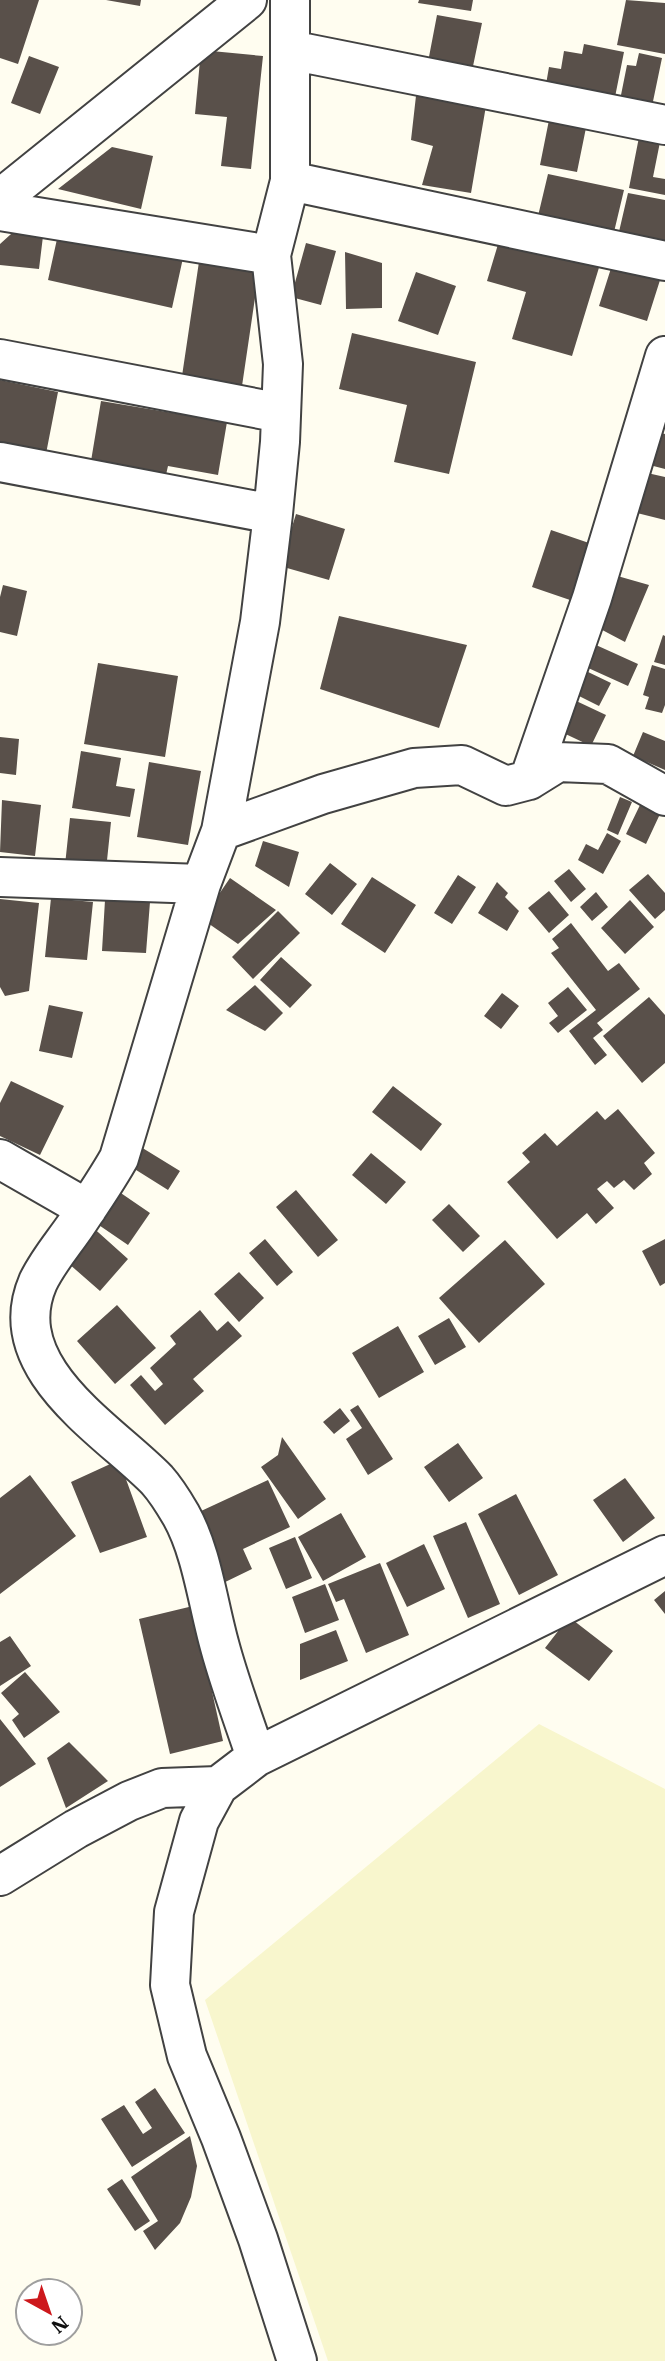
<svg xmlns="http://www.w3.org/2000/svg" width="665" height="2361" font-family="'IBM Plex Serif',serif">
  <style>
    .farmland { fill: #f8f6cd }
    .building { fill: #59504a }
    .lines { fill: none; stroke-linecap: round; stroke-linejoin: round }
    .minor-casing { stroke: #424242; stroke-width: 42 }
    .minor { stroke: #fff; stroke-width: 38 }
  </style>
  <rect width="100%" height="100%" fill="#fffdf0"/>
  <path class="farmland" d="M539,1724L665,1789V2361H328L205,2000Z"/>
  <path class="building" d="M0,0H39L18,64L0,58Z
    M106,0H141L140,6Z
    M419,0H473L471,11L418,3Z
    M626,0L665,3V54L617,45Z
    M437,15L482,23L472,71L428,62Z
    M584,44L624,52L614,102L545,90L549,67L561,69L564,51L582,54Z
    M201,50L263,56L251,169L221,166L227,117L195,114Z
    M639,53L662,58L651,111L619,105L627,65L636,66Z
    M29,56L59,67L40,114L11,103Z
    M417,87L487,100L471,193L422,185L433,146L411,140Z
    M551,110L588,118L577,172L540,165Z
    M640,132L661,137L653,177L665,179V195L629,188Z
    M112,147L153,156L141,209L58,189Z
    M548,174L624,190L614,232L538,216Z
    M628,193L665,200V245L618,236Z
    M21,225L44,228L39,269L0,265V244Z
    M59,230L183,258L172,308L48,280Z
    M502,231L601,261L572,356L512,339L526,292L487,281Z
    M306,243L336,251L321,305L291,297Z
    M345,252L382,263V308L346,309Z
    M200,255L260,264L242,386L182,376Z
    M613,262L661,277L647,321L599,306Z
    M416,272L456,286L438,335L398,321Z
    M352,333L476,362L449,474L394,462L407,405L339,389Z
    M0,380L58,392L44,464L0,455Z
    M101,401L227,422L218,475L168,466L165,479L90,467Z
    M648,429L665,434V469L638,462Z
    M634,470L665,477V520L625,510Z
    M296,514L345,529L329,580L280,566Z
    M551,530L589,543L570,600L532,587Z
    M607,573L649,585L625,642L589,623Z
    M3,585L27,591L17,636L0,632V597Z
    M339,616L467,645L439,728L320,689Z
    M663,635L665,636V665L654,662Z
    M596,645L638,664L628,686L586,667Z
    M98,663L178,676L165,757L84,744Z
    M652,665L665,669V705L662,713L645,709L649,697L643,695Z
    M586,671L611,683L599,706L575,694Z
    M572,699L606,715L591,746L557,730Z
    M643,732L665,741V770L633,756Z
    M0,737L19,739L16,775L0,773Z
    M81,751L121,758L116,786L135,789L130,817L72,808Z
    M149,762L201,771L188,845L137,837Z
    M620,797L632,802L618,835L607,830Z
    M2,800L41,805L35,856L0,852Z
    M640,805L660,814L646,844L626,834Z
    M70,818L111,822L106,870L65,865Z
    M607,833L621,841L603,874L578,860L586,844L598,850Z
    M263,841L299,852L289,887L255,866Z
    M330,863L357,884L332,915L305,894Z
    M569,869L586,889L571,902L554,881Z
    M648,874L665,893V910L655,919L629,890Z
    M458,875L476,887L452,924L434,913Z
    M372,877L416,905L385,953L341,924Z
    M230,878L276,910L238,944L202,919Z
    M497,882L508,893L505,897L519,911L507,931L478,913Z
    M549,891L569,915L549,933L528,908Z
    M596,892L608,907L592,921L580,907Z
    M51,898L93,902L87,960L45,957Z
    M0,899L39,903L29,991L5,996L0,987Z
    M105,900L150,902L146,953L102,951Z
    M630,900L654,927L625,954L601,928Z
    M278,911L300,933L253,979L232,957Z
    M571,923L608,971L619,963L640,989L597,1023L603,1030L593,1038L607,1055L595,1065L569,1031L596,1010L551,953L559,948L552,939Z
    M281,957L312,985L290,1008L260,980Z
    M255,985L283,1013L265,1031L226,1010Z
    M568,987L587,1010L558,1033L549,1023L558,1016L548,1003Z
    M502,993L519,1006L501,1029L484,1016Z
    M649,997L665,1015V1063L642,1083L603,1036Z
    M49,1005L83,1012L72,1058L39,1051Z
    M11,1081L64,1106L40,1155L0,1136V1103Z
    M393,1086L442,1124L421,1151L372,1112Z
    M618,1109L655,1153L644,1163L652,1174L634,1190L624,1180L614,1188L607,1181L597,1189L614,1208L596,1224L587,1213L557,1239L507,1182L530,1162L522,1153L545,1133L557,1146L597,1111L605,1120Z
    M136,1144L180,1171L168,1190L125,1163Z
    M371,1153L406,1182L386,1204L352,1175Z
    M112,1187L150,1213L128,1245L90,1219Z
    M296,1190L338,1240L318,1257L276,1207Z
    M449,1204L480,1236L463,1252L432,1220Z
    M89,1224L128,1259L100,1291L60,1256Z
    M265,1239L293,1272L277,1286L249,1253Z
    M665,1239V1283L660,1286L642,1251Z
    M505,1240L545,1284L479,1343L439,1298Z
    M239,1272L264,1298L239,1322L214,1294Z
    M117,1305L156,1348L115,1384L77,1341Z
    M200,1310L217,1331L228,1321L242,1336L193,1379L204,1391L165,1425L130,1385L141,1375L155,1391L163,1384L150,1368L176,1344L170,1336Z
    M449,1318L466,1347L435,1365L418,1336Z
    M398,1326L424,1372L379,1398L352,1353Z
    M358,1405L393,1459L368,1475L346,1439L362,1428L350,1410Z
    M340,1408L350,1421L334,1434L323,1422Z
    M282,1437L326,1499L298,1519L261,1467L278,1455Z
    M458,1443L483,1478L449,1502L424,1467Z
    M119,1460L147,1537L100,1553L71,1482Z
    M30,1475L76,1536L0,1594V1498Z
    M625,1478L655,1518L623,1542L593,1500Z
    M268,1480L290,1527L243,1549L252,1569L217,1586L186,1518Z
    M516,1494L558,1575L519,1595L478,1514Z
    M341,1513L366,1557L323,1581L298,1537Z
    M466,1522L500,1604L468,1618L433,1536Z
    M295,1537L312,1578L286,1589L269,1548Z
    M424,1544L445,1589L407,1607L386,1563Z
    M380,1563L409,1635L366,1653L344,1599L336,1602L328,1584Z
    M325,1584L339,1620L305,1633L292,1597Z
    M665,1591V1614L654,1600Z
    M193,1606L223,1741L170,1754L139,1619Z
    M569,1617L613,1651L589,1681L545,1648Z
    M336,1630L348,1661L300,1680V1644Z
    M10,1636L31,1666L0,1686V1642Z
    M25,1672L60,1712L24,1738L12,1720L19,1714L1,1693Z
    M0,1719L36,1764L0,1787Z
    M69,1742L108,1781L66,1808L47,1758Z
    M155,2088L185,2133L132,2167L101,2119L124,2105L143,2134L152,2128L135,2102Z
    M190,2136L197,2166L191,2197L180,2223L155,2250L143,2231L158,2221L131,2177Z
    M122,2179L150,2221L135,2231L107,2189Z"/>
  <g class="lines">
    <defs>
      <path id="minor" d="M290,50L665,125
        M290,181L665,261
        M0,199L247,0
        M0,211L271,255
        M0,359L281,413
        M0,462L273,514
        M529,780L592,598L665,356
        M221,831L323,794L414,768L462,765L506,786L529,780L558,762L608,764L665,796
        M0,877L201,884L221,831L260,622L273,514L280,442L283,364L271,255L290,181V0
        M201,884L119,1158C106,1181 91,1203 76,1225C63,1244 48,1261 38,1282C1,1368 107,1429 157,1480C166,1490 174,1503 181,1515C202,1552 208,1605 220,1647C230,1684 244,1721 256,1757
        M0,1159L87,1209
        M0,1876L76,1829L129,1801L162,1788L218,1786
        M297,2361L258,2239L221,2138L187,2056L170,1985L174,1912L199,1821L218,1786L256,1757L665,1555"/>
    </defs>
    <use href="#minor" class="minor-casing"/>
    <use href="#minor" class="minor"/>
  </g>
  <g transform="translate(49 2312) rotate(140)"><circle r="33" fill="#ffffff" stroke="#9f9f9f" stroke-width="2"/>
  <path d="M0-5L12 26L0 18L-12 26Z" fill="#cd181c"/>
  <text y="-10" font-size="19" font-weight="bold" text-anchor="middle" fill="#0f0f0f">N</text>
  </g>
</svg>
